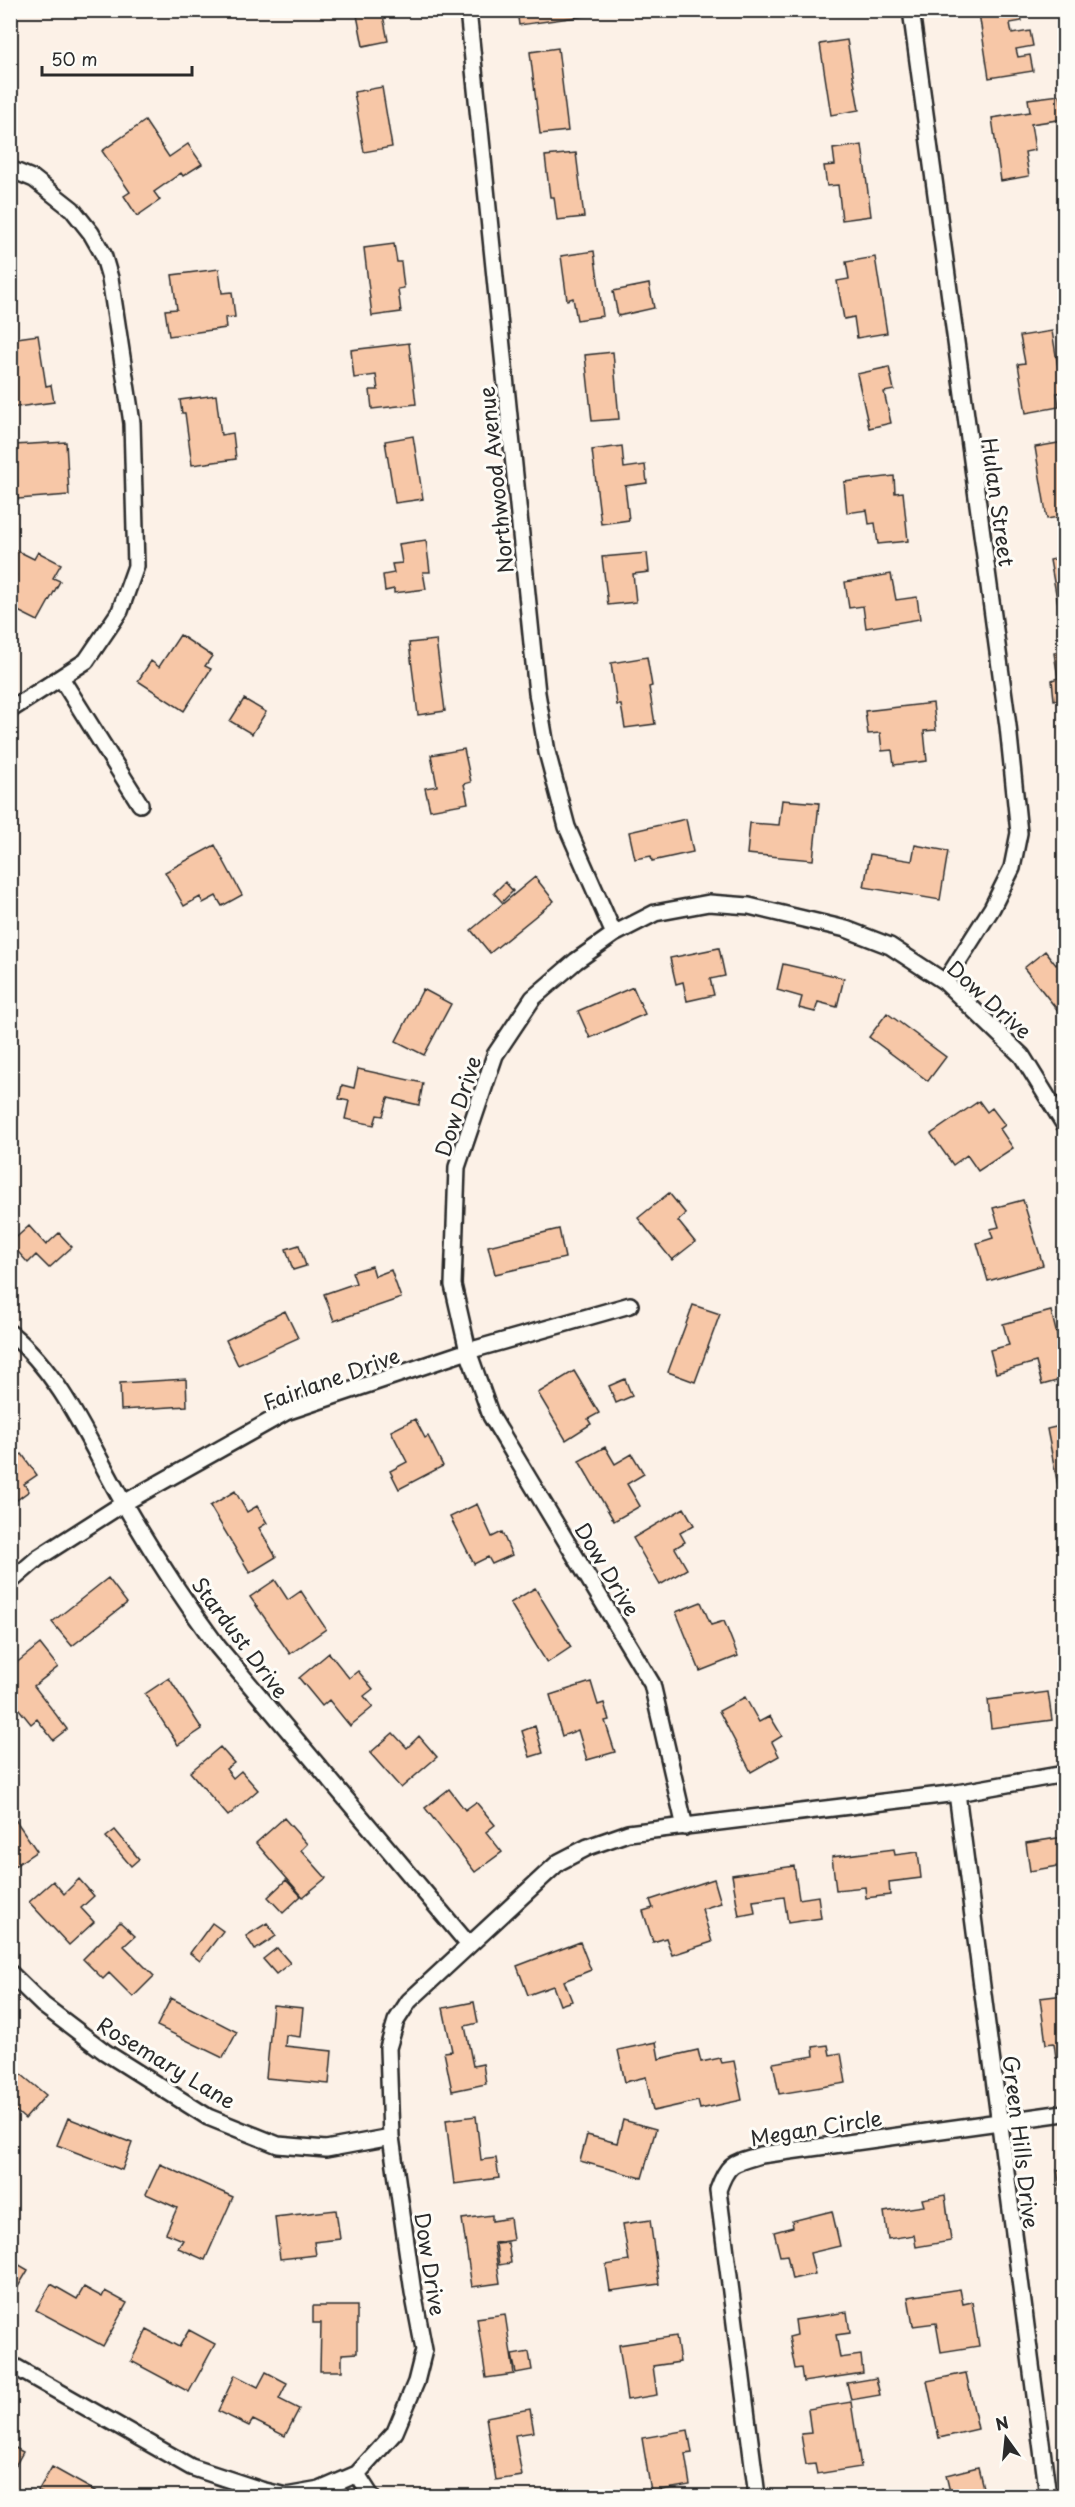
<svg xmlns="http://www.w3.org/2000/svg" width="1075" height="2507" font-family="'Playpen Sans',sans-serif">
  <style>
    .building { fill: #f7c7a7; stroke: #2b2b2b; stroke-width: 1.5 }
    .lines { fill: none; stroke-linecap: round; stroke-linejoin: round }
    .minor-casing { stroke: #2b2b2b; stroke-width: 20 }
    .minor { stroke: #fdfcf7; stroke-width: 15 }
    .labels { text-anchor: middle; dominant-baseline: central; stroke-width: 6; stroke-linejoin: round; paint-order: stroke }
    .street-label { font-size: 21px; fill: #2b2b2b; stroke: #fdfcf7 }
  </style>
  <rect width="100%" height="100%" fill="#fcf1e7"/>
  <filter id="ink" filterUnits="userSpaceOnUse"><feTurbulence type="fractalNoise" baseFrequency=".0167" numOctaves="2"/><feDisplacementMap in="SourceGraphic" scale="12" xChannelSelector="R" yChannelSelector="G"/><feConvolveMatrix kernelMatrix="1 2 1 2 8 2 1 2 1" color-interpolation-filters="sRGB"/></filter>
  <g filter="url(#ink)">
    <path class="building" d="M356,10H382L388,41L363,46Z
      M517,10H592V15L519,25Z
      M994,10H1020L1022,21L1010,23L1012,34L1030,31L1033,46L1016,49L1018,57L1030,55L1033,71L989,78L979,13Z
      M847,40L859,110L831,115L820,44Z
      M558,48L568,131L540,134L530,52Z
      M382,87L392,147L364,152L354,92Z
      M1060,95L1064,119L1031,124L1035,150L1025,152L1029,176L1001,181L992,118L1030,112L1028,99Z
      M145,121L169,157L188,144L202,164L183,176L181,173L154,192L160,200L137,216L124,196L130,192L102,151Z
      M862,145L871,216L842,220L838,185L827,186L824,166L835,165L833,149Z
      M576,153L584,217L557,220L554,197H550L545,156Z
      M394,244L397,262H401L404,288L398,289L401,312L372,316L364,248Z
      M594,251L603,316L577,320L573,298L567,300L561,256Z
      M875,257L887,333L857,338L854,317L844,319L837,281L849,279L846,262Z
      M219,269L222,293L232,292L235,317L225,318L226,328L169,336L165,310L177,309L172,275Z
      M649,284L654,308L618,316L613,291Z
      M1052,331L1058,367L1063,366L1064,392L1057,393L1059,407L1026,413L1018,364L1025,363L1020,336Z
      M38,335L46,386L51,385L54,402L10,408V339Z
      M409,343L416,404L372,409L370,390H378L376,375L354,378L351,350Z
      M613,352L619,419L592,421L585,355Z
      M889,367L894,390L884,392L891,423L869,428L857,374Z
      M216,395L221,435L233,433L236,459L192,465L185,413H182L180,400Z
      M413,436L423,499L395,503L385,441Z
      M66,442L69,495L18,499L14,445Z
      M1064,442V516L1047,519L1035,447Z
      M622,446L624,468L645,465L647,483L625,486L629,520L601,524L592,450Z
      M894,476L895,493L903,492L908,541L878,544L875,523L869,524L867,510L847,513L844,482Z
      M426,540L430,572H423L426,589L394,593V589L385,591L383,575L394,573L392,564L402,563L399,544Z
      M14,549L34,559L38,552L61,564L53,578L60,581L38,621L10,607V601L15,592L10,590V584L16,575L10,572V556Z
      M647,553L649,572L633,574L636,602L608,605L602,557Z
      M1064,557V609L1059,610L1050,560Z
      M891,574L896,600L917,597L920,619L866,628L863,606L849,608L845,582Z
      M180,635L212,656L205,666L211,669L184,711L138,681L151,661L159,667Z
      M436,640L445,711L418,715L409,643Z
      M1064,651V719L1061,699L1054,700L1052,680L1058,678L1054,653Z
      M647,657L652,686L649,687L655,724L625,728L621,705H617L611,663Z
      M244,699L266,712L252,734L230,721Z
      M933,703L936,730L924,731L927,761L894,765L892,750L882,751L880,733L868,734L865,711Z
      M464,749L471,782L464,784L468,803L430,810L425,788L437,786L431,755Z
      M782,800L819,803L813,860L747,854L750,823L779,825Z
      M686,819L693,852L652,861L651,856L635,859L629,832Z
      M215,845L242,895L222,906L216,896L203,903L200,897L184,906L165,872Z
      M915,845L948,851L940,900L864,887L870,854L912,861Z
      M535,877L554,901L490,953L471,930Z
      M505,882L513,891L502,902L494,893Z
      M719,948L725,976L710,979L714,995L687,1001L683,982L676,984L670,958Z
      M1045,951L1056,965L1064,958V1018L1024,968Z
      M783,964L844,978L837,1007L818,1002L815,1012L799,1008L802,997L777,990Z
      M633,987L645,1014L590,1038L578,1011Z
      M423,989L451,1004L424,1055L396,1041Z
      M887,1013L946,1057L928,1081L869,1037Z
      M358,1069L423,1083L419,1105L388,1098L383,1116L377,1115L374,1125L345,1119L349,1101L339,1099L342,1085L354,1088Z
      M979,1101L987,1112L992,1108L1005,1125L1000,1129L1013,1148L978,1171L967,1155L953,1165L931,1134Z
      M669,1193L686,1214L678,1221L695,1242L672,1260L638,1218Z
      M1023,1200L1043,1265L988,1281L977,1243L993,1238L990,1229L999,1227L993,1208Z
      M29,1226L46,1245L59,1233L72,1247L49,1268L36,1255L28,1263L10,1243Z
      M559,1229L565,1258L495,1274L488,1246Z
      M299,1245L306,1266L293,1270L286,1249Z
      M372,1266L375,1276L391,1270L401,1298L334,1321L324,1294L356,1283L352,1272Z
      M693,1305L720,1314L695,1382L668,1372Z
      M285,1311L298,1338L238,1365L226,1340Z
      M1051,1311L1064,1363V1379L1042,1385L1036,1362L996,1373L990,1350L1009,1345L1003,1324Z
      M574,1371L599,1413L588,1419L591,1424L566,1440L538,1393Z
      M186,1379L187,1406L121,1410L120,1383Z
      M625,1379L632,1396L616,1403L609,1386Z
      M415,1419L425,1438L428,1436L443,1466L399,1489L390,1471L407,1462L391,1431Z
      M1064,1425V1495L1060,1496L1047,1429Z
      M605,1447L615,1464L632,1454L644,1474L627,1484L640,1506L614,1521L579,1461Z
      M22,1454L37,1475L24,1484L29,1491L10,1505V1462Z
      M235,1491L247,1512L257,1506L267,1523L259,1528L276,1557L250,1573L210,1506Z
      M477,1504L492,1537L502,1532L512,1555L492,1564L488,1557L474,1564L450,1517Z
      M684,1508L694,1525L680,1533L685,1542L675,1548L687,1569L660,1585L633,1538Z
      M108,1578L127,1603L72,1646L52,1622Z
      M275,1580L288,1600L301,1591L326,1629L290,1654L250,1597Z
      M535,1588L571,1647L547,1663L510,1603Z
      M701,1602L711,1625L724,1621L738,1656L700,1671L676,1612Z
      M40,1644L58,1667L34,1686L67,1729L53,1740L37,1719L31,1724L10,1698V1668Z
      M329,1653L349,1678L358,1671L373,1689L364,1696L373,1707L350,1726L329,1700L322,1706L299,1678Z
      M169,1678L202,1729L178,1745L145,1694Z
      M591,1682L598,1705L604,1703L609,1720L605,1721L615,1752L587,1760L578,1730L562,1736L550,1695Z
      M1048,1692L1052,1720L991,1728L988,1700Z
      M745,1697L759,1722L770,1716L782,1736L772,1742L779,1756L751,1772L719,1711Z
      M535,1726L543,1753L530,1757L522,1731Z
      M393,1733L407,1748L419,1736L437,1757L401,1788L370,1753Z
      M220,1747L234,1763L226,1769L233,1778L241,1771L258,1790L228,1816L190,1772Z
      M449,1789L465,1810L476,1802L495,1825L486,1832L502,1852L475,1872L425,1808Z
      M10,1812L37,1851L10,1869Z
      M284,1818L307,1844L301,1850L326,1878L303,1897L256,1843Z
      M115,1830L139,1859L131,1866L106,1837Z
      M1064,1837V1865L1030,1871L1026,1843Z
      M894,1849L895,1855L918,1852L921,1878L889,1882L890,1895L866,1898L865,1887L836,1890L832,1857Z
      M794,1866L799,1899L818,1896L821,1918L788,1923L784,1897L753,1901L755,1913L739,1916L732,1875Z
      M79,1879L94,1896L81,1908L94,1922L69,1945L29,1902L53,1881L64,1894Z
      M714,1879L721,1903L702,1909L712,1942L672,1955L666,1938L653,1942L643,1911L653,1908L650,1900Z
      M286,1880L301,1896L283,1913L268,1897Z
      M120,1922L135,1936L124,1946L154,1976L133,1997L109,1973L103,1979L83,1959Z
      M212,1923L223,1931L200,1961L190,1953Z
      M267,1923L276,1936L255,1950L246,1936Z
      M580,1942L591,1970L564,1981L572,2001L560,2005L553,1986L528,1995L517,1966Z
      M277,1948L290,1963L276,1974L263,1959Z
      M1064,1995V2057L1056,2058L1054,2043L1046,2044L1040,1998Z
      M171,1998L237,2032L223,2058L157,2026Z
      M474,2002L478,2023L465,2026L473,2066L483,2064L486,2084L452,2091L444,2052L452,2051L443,2008Z
      M273,2005L303,2008L300,2037L286,2035L285,2046L332,2051L329,2084L266,2078Z
      M656,2042L659,2059L698,2050L701,2062L720,2058L722,2063L734,2061L742,2100L700,2109L698,2101L653,2111L646,2077L625,2082L618,2050Z
      M828,2045L830,2055L841,2053L846,2083L779,2094L773,2063L814,2056L813,2047Z
      M10,2065L46,2095L25,2119L10,2106Z
      M476,2116L481,2160L496,2158L499,2178L454,2184L446,2120Z
      M68,2118L132,2143L122,2170L57,2145Z
      M623,2120L656,2129L642,2178L580,2161L587,2135L617,2143Z
      M160,2164L233,2197L205,2260L178,2248L183,2240L166,2233L177,2208L146,2194Z
      M1064,2169V2213L1057,2170Z
      M945,2195L951,2241L916,2247L914,2235L888,2239L884,2212L924,2206L922,2199Z
      M336,2210L340,2239L314,2242L316,2255L280,2259L275,2217Z
      M832,2211L840,2246L810,2253L815,2274L792,2279L787,2255L780,2256L774,2232L793,2227L792,2221Z
      M492,2215V2221L510,2218L513,2240L494,2243L500,2283L472,2287L462,2219Z
      M650,2220L659,2284L610,2291L606,2265L629,2261L623,2224Z
      M508,2243L511,2263L499,2265L496,2244Z
      M10,2250L18,2255L14,2262L28,2270L12,2297Z
      M51,2284L77,2299L84,2287L102,2297L105,2291L127,2303L103,2346L36,2310Z
      M960,2289L963,2304L972,2302L979,2346L941,2352L936,2323L913,2326L908,2297Z
      M313,2306H357V2353L342,2354V2371H320L321,2323H313Z
      M847,2312L850,2333L836,2335L840,2358L861,2355L863,2373L803,2382L801,2368L795,2369L789,2337L797,2335L795,2320Z
      M505,2314L514,2374L486,2378L477,2318Z
      M147,2330L179,2347L189,2330L215,2344L189,2392L131,2361Z
      M676,2336L680,2362L653,2366L657,2395L627,2400L619,2345Z
      M529,2352L532,2370L516,2373L512,2355Z
      M266,2372L287,2383L279,2399L299,2409L285,2436L253,2420L249,2426L218,2411L235,2375L258,2387Z
      M966,2373L978,2429L939,2438L927,2381Z
      M876,2378L880,2395L851,2400L847,2383Z
      M851,2402L861,2467L817,2474L815,2464L806,2465L801,2434L811,2433L808,2409Z
      M530,2409L534,2432L515,2435L522,2476L496,2480L486,2417Z
      M688,2430L692,2453L685,2454L690,2485L651,2492L642,2438Z
      M10,2445L23,2452L10,2475Z
      M52,2467L104,2496H47L38,2491Z
      M978,2467L985,2496H951L946,2475Z"/>
    <g class="lines">
      <defs>
        <path id="minor" d="M468,10L537,693L547,752L567,827L614,934
          M911,10L1008,726L1019,833L1012,868L992,908L945,982
          M10,169L34,179L72,209L91,233L103,254L110,278L132,423L136,566L120,611L86,661L10,710
          M61,678L140,804
          M10,1333C63,1376 90,1445 123,1502C152,1552 184,1601 218,1647L469,1945
          M10,1582L38,1558L124,1503L286,1412L468,1351L630,1305
          M957,1793L1048,2496
          M685,1827L652,1684L491,1416L468,1351L453,1285L457,1167L495,1055L533,998L576,961L614,934L655,913L709,903L749,906L846,929L890,946L945,982L1022,1056L1064,1124
          M10,1973L43,2005L105,2052L208,2117L278,2145L326,2149L391,2137
          M10,2364L191,2467L261,2490L286,2496L320,2490L357,2474L395,2432L416,2382L424,2350L413,2292L391,2137L388,2048L396,2021L409,2001L559,1862L588,1847L628,1833L957,1793L1064,1774
          M357,2474L371,2496
          M757,2496L718,2190C728,2162 733,2163 761,2155L1064,2113"/>
      </defs>
      <use href="#minor" class="minor-casing"/>
      <use href="#minor" class="minor"/>
    </g>
  </g>
  <g class="labels">
    <g class="street-label">
      <text transform="translate(495 480) rotate(-96)">Northwood Avenue</text>
      <text transform="translate(999 502) rotate(82)">Hulan Street</text>
      <text transform="translate(990 999) rotate(42)">Dow Drive</text>
      <text transform="translate(457 1106) rotate(-72)">Dow Drive</text>
      <text transform="translate(331 1378) rotate(-20)">Fairlane Drive</text>
      <text transform="translate(608 1569) rotate(59)">Dow Drive</text>
      <text transform="translate(241 1637) rotate(53)">Stardust Drive</text>
      <text transform="translate(167 2062) rotate(31)">Rosemary Lane</text>
      <text transform="translate(816 2127) rotate(-9)">Megan Circle</text>
      <text transform="translate(1022 2142) rotate(83)">Green Hills Drive</text>
      <text transform="translate(431 2264) rotate(81)">Dow Drive</text>
    </g>
  </g>
  <rect width="1075" height="2507" fill="none" stroke="#fdfcf7" stroke-width="36"/>
  <rect x="18" y="18" width="1039" height="2471" fill="none" stroke="#2b2b2b" stroke-width="2" filter="url(#ink)"/>
  <g transform="translate(1006 2438) rotate(345)" stroke="#fdfcf7" stroke-width="4.5" paint-order="stroke">
  <path d="M0-4.5L10 22L0 15L-10 22Z" fill="#2b2b2b"/>
  <text y="-9" font-size="16" font-weight="bold" text-anchor="middle" fill="#2b2b2b">N</text>
  </g>
  <path d="M42 66v9h150v-9" fill="none" stroke="#2b2b2b" stroke-width="3"/>
  <text x="51" y="66" font-size="18" fill="#2b2b2b" stroke="#fdfcf7" stroke-width="4.5" paint-order="stroke">50 m</text>
</svg>
